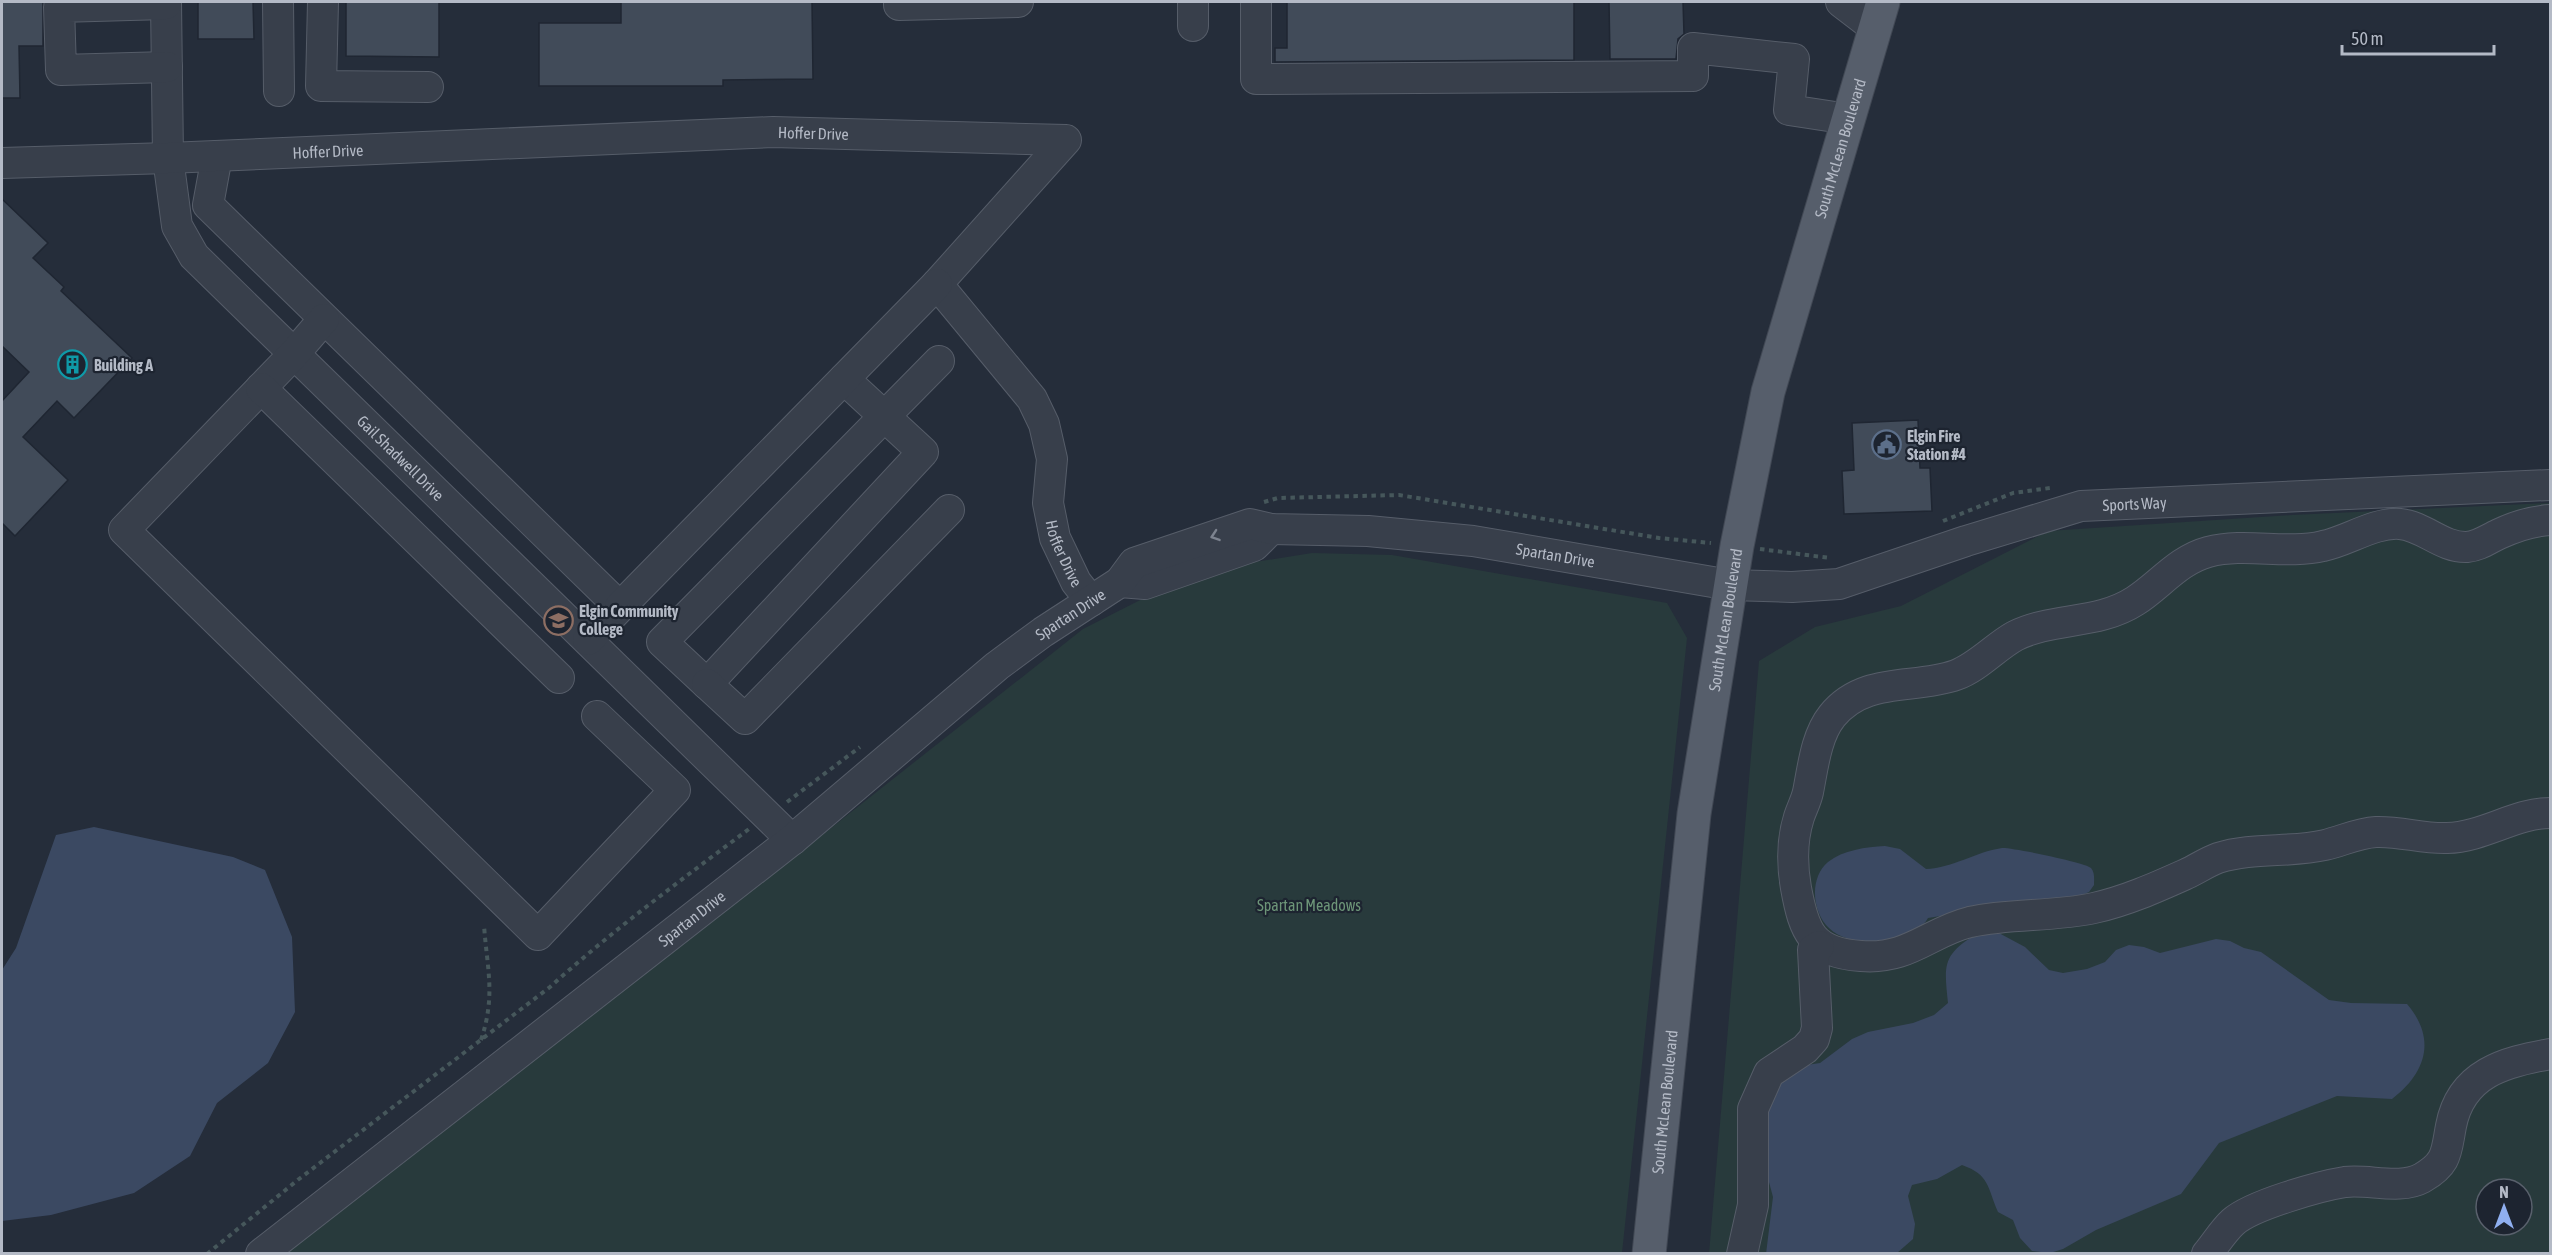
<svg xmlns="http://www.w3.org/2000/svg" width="2552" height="1255" font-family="'Asap Condensed',sans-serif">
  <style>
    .green { fill: #283a3c; fill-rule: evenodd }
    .water { fill: #3b4962 }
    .building { fill: #414b59; stroke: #1f2632; stroke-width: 1.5 }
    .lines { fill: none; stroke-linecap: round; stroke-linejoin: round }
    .minor-casing { stroke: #565d69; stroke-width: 32 }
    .major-casing { stroke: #414854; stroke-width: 35 }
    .path { stroke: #46575b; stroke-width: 4; stroke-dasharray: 4.5 4.5; stroke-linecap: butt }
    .minor { stroke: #383f4b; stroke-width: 30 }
    .major { stroke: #565e6b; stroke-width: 33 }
    .oneway { stroke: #7c838f }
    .labels { text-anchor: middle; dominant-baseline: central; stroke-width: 4.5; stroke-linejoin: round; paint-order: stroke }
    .street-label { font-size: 16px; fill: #b4bac6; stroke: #1d2430 }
    .poi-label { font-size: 16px; font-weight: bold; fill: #b4bac6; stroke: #1d2430; text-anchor: start }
    .park-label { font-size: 16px; fill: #6d9578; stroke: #1d2430 }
  </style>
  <rect width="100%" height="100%" fill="#252d3a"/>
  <path class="green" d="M2550,503V1253L1709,1254L1759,661L1815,627L1901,606L2048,531L2292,515ZM2486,1189H2522V1225H2486Z
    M1312,553L1392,555L1667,603L1687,638L1622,1253L279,1254L703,929L1083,629L1162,589L1224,567Z"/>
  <path class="water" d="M94,827L233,857L265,870L292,937L295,1012L268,1063L217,1103L190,1156L134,1193L51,1215L2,1221V970L16,948L56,835Z
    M1885,846L1900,849L1926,869C1953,868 1975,852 2002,848C2010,847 2087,863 2091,868C2095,873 2094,879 2094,885L2089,892L1997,932L2025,947L2049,970L2063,973L2087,969L2105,962L2116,950L2129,945L2144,947L2160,953L2216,939L2230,941L2244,948L2261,952L2329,1000L2351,1003L2407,1004C2437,1039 2426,1073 2392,1099L2337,1096L2219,1143L2181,1194L2096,1230L2063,1249L2050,1253L2032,1251L2020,1238L2013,1220L1998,1212C1987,1187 1990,1175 1962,1165L1937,1179L1912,1185L1908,1196L1915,1224L1913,1239L1897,1253L1766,1254L1773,1197L1765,1167L1767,1116L1775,1085L1807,1065L1820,1063L1852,1039L1868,1032L1913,1023L1934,1015L1948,1003C1944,964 1942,955 1978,933L1959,913L1928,918C1922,929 1913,929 1902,935C1890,942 1882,942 1867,941C1854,941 1839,938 1829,928C1812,912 1809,878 1828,862C1843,850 1866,847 1885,846Z"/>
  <path class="building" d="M2,2H43V46H19L20,98H2Z
    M198,2H253L254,39H198Z
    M346,2H439V57L346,56Z
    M621,2H812L813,79L723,80V86H539V23H621Z
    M1287,2H1574V60L1275,62V48H1287Z
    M1609,2H1683L1684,34L1678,39L1676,59H1610Z
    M2,199L48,243L33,258L64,287L61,291L132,358L74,418L57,401L23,437L68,480L15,536L2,523V401L29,372L2,346Z
    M1918,420L1920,468H1930L1932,511L1844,514L1842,471L1854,470L1852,423Z"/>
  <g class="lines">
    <defs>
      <g id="minor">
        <path id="s1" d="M166,2L168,158L177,226L194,256L792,840"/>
        <path d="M278,2L279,91"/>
        <path d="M323,2L321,86L428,87"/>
        <path d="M899,2V5L1018,2"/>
        <path d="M1193,2V26"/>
        <path d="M1256,2V79L1693,76V48L1794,59L1789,110L1848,119"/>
        <path d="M1841,2L1875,28"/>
        <path d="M166,4L59,7L61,70L167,67"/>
        <path d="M217,156L208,205L620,607L588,640"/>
        <path id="s2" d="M2,163L168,158L773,132L1066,140L937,284L1032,399L1044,424L1052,459L1048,503L1055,538L1076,582L1091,601"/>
        <path d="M324,319L293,355L124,530L538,935L675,790L597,716"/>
        <path d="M844,379L923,452L707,684L662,642L939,361"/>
        <path d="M261,388L559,678"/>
        <path d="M2550,520C2532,521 2516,526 2499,534C2488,539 2479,546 2467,547C2442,548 2424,526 2400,524C2374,522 2348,541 2323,546C2286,555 2246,542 2208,552C2178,560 2159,586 2135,601C2098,625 2053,617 2015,636C1995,647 1978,667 1956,675C1914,690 1864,676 1832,716C1816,736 1813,767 1808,792C1806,801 1802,808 1799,817C1792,839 1792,865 1796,888C1804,932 1812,953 1861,956C1909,960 1929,932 1970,922C2011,913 2054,917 2094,908C2126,901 2157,887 2186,874C2197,869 2207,862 2218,858C2253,847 2290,853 2325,845C2342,841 2358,833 2376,832C2400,831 2423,839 2447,838C2484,837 2515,813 2550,813"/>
        <path d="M1120,582L1145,584L1254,546L1271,529"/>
        <path d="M620,607L937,284"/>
        <path d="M707,684L745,719L949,510"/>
        <path id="s3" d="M261,1254L792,840L997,666L1043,632L1120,582L1134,563L1250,524L1271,529L1368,531L1473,541L1730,585L1792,587L1839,584L1966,541L2081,506L2550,485"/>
        <path d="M1742,1254L1753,1205V1109L1769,1073L1805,1049L1814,1039L1817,1028L1813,950L1819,946"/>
        <path d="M2207,1254C2216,1243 2224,1230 2233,1222C2252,1205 2320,1186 2345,1182C2369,1179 2400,1190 2422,1178C2448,1163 2446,1152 2451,1126C2461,1073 2505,1062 2550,1054"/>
      </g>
      <g id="major">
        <path id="s4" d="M1649,1254L1694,814L1737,546L1768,392L1883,2"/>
      </g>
    </defs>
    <use href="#minor" class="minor-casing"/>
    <use href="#major" class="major-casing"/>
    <path class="path" d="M1264,502L1278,498L1399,495L1659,538L1711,543
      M1943,521L2013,493L2050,488
      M1760,549L1830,558
      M787,802L860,747
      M481,1040C496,995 487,969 484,925
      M207,1254L299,1179L550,987C613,930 681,880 749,829"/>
    <use href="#minor" class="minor"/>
    <use href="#major" class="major"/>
  </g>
  <defs><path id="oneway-chevron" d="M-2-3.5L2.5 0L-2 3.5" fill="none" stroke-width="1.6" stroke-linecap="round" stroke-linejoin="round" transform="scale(1.5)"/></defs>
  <use class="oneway" href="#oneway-chevron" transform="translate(1215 536) rotate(161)"/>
  <defs>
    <symbol id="building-ring" viewBox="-11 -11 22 22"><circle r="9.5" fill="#1d2430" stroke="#0f9aa8" stroke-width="1.5"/><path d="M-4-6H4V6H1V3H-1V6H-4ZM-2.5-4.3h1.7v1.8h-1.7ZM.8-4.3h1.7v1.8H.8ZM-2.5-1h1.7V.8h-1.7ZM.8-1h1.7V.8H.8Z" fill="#0f9aa8"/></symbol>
    <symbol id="civic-ring" viewBox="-11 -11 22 22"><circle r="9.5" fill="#1d2430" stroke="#5c6f8a" stroke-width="1.5"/><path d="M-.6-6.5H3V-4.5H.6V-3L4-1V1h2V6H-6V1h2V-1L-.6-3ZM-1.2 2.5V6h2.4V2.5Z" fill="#5c6f8a"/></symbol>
    <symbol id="university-ring" viewBox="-11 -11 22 22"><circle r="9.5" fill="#1d2430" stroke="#8d6e63" stroke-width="1.5"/><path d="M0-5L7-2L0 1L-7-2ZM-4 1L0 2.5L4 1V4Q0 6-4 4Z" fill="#8d6e63"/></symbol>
  </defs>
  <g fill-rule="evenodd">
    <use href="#building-ring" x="56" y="348" width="33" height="33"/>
    <use href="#civic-ring" x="1870" y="428" width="33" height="33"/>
    <use href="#university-ring" x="542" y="604" width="33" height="33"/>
  </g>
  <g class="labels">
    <g class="street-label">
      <text stroke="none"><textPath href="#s2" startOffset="812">Hoffer Drive</textPath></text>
      <text stroke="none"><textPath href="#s4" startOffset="1125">South McLean Boulevard</textPath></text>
      <text stroke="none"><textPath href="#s2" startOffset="326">Hoffer Drive</textPath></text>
      <text stroke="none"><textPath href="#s1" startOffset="548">Gail Shadwell Drive</textPath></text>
      <text stroke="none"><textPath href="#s3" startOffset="2139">Sports Way</textPath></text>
      <text stroke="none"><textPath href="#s2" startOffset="1568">Hoffer Drive</textPath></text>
      <text stroke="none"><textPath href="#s3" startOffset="1545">Spartan Drive</textPath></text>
      <text stroke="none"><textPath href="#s3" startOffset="1032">Spartan Drive</textPath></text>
      <text stroke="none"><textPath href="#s4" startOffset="639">South McLean Boulevard</textPath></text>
      <text stroke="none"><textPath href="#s3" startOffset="546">Spartan Drive</textPath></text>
      <text stroke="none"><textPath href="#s4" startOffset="153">South McLean Boulevard</textPath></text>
    </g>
    <g class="poi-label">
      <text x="94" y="365">Building A</text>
      <text x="1907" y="436">Elgin Fire<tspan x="1907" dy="18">Station #4</tspan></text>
      <text x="579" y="611">Elgin Community<tspan x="579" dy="18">College</tspan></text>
    </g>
    <g class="park-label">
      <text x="1309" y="905">Spartan Meadows</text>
    </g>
  </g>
  <rect width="2552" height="1255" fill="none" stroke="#b4bac6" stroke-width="6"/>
  <g transform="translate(2504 1207)"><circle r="28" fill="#1d2430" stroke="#59606c" stroke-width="1.5"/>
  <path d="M0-4.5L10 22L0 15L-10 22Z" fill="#8faff0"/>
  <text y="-9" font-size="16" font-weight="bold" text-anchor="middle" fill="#b4bac6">N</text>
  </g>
  <path d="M2342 45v9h152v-9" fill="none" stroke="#b4bac6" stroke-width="3"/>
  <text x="2351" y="45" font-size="18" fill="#b4bac6" stroke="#1d2430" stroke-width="4.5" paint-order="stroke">50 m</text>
</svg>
